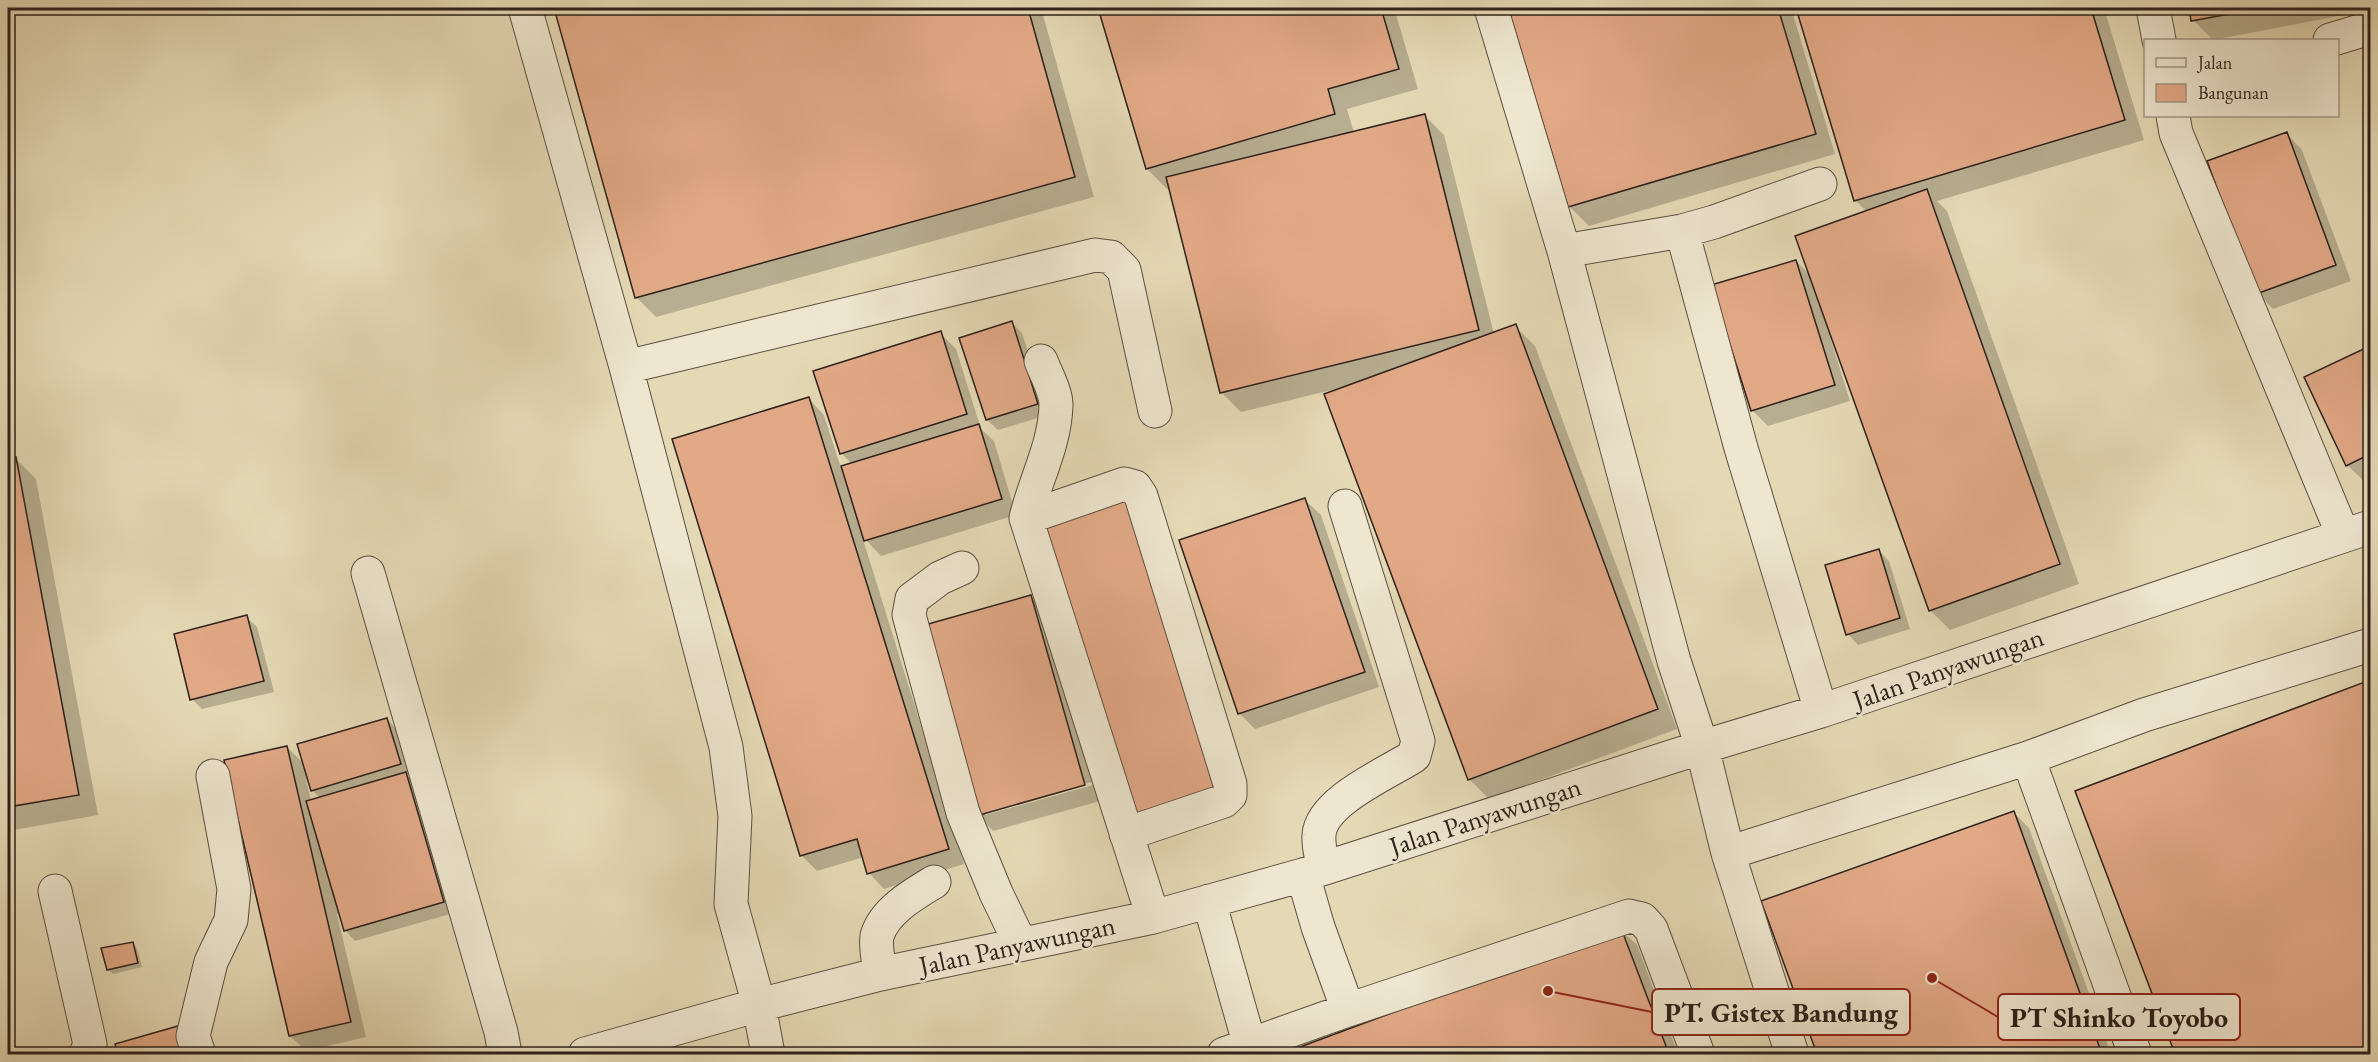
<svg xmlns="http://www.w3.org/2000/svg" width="2378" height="1062" font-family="'EB Garamond',serif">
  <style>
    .shadow { fill: #0003; fill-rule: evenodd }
    .building { fill: #e2a987; stroke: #2d211b; stroke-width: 1.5 }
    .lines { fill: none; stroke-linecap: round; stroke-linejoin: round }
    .minor-casing { stroke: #5b4f42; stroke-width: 35 }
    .minor { stroke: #eee6cf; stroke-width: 33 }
    .labels { text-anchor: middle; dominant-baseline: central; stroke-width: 5; stroke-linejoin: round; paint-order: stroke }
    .street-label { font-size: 27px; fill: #2d211b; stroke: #eee6cf }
    .leader { fill: none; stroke: #8f2418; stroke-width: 2 }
    .callout-dot { fill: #8f2418; stroke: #eee6cf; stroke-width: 2 }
    .callout { fill: #eee6cf; stroke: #8f2418; stroke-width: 2 }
    .callout-label { font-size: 28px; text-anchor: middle; font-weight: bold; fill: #2d211b }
  </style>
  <rect width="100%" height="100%" fill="#e5d9b5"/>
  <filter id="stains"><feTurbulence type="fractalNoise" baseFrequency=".00333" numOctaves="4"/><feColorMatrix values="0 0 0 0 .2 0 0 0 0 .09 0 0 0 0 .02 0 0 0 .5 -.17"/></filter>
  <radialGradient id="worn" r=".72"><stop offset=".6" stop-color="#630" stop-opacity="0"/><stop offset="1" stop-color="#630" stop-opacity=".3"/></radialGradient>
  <path class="shadow" d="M556,8H1041L1094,197L656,317L636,297Z
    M1100,8H1391L1395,11L1418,89L1347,109L1354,133L1424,115L1444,135L1494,334L1515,326L1535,346L1677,729L1489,799L1469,779L1340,388L1241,412L1221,392L1170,188L1167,189L1147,169Z
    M1509,8H1791L1835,154L1589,226L1569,206Z
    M1797,8H2104L2144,140L1937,201L1947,211L2079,584L1950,630L1930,610L1834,339L1831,340L1850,401L1768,426L1753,411L1713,286L1796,261L1812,277L1867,212L1855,200Z
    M2190,8H2370V10L2213,40L2193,20Z
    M2287,134L2302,150L2351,281L2273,309L2257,293Z
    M1012,323L1022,333L1048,415L998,430L987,420Z
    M940,333L956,349L981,429L994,441L1016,515L881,556L862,536L964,864L884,889L869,873L864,857L817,871L801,855L809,399L824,415L841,468L852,464L841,453Z
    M2370,347V477L2363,480L2347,465L2306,377Z
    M16,459L36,479L98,815L8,831V461Z
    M1305,500L1321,515L1379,687L1255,729L1239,713Z
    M1879,551L1889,561L1910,629L1858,645L1848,634Z
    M1031,597L1047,613L1100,801L993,831L977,815ZM1092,782L1093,785L985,815V812Z
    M246,617L257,627L274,692L202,709L192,699Z
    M2370,681V1054H2176L2077,792Z
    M387,719L397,730L411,774L407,775L416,784L454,913L355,941L345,930L340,913L337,914L366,1037L306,1051L290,1036L287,747L305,765ZM306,779H309L312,790L320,798L311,801Z
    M2013,812L2029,828L2111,1054H1818L1763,902Z
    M1621,930L1637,945L1678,1054H1285Z
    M132,943L137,948L142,967L113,974L108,969Z
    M117,1045L193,1054H120Z"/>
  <path class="building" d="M554,8H1028L1075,177L635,298Z
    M1098,8H1304V10L1312,8H1381L1399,69L1328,89L1335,114L1146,169Z
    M1508,8H1778L1816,134L1568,207Z
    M1796,8H2091L2125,120L1854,201Z
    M2189,8H2262L2191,21Z
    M1425,114L1479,330L1220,393L1166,177Z
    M2287,132L2336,265L2256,294L2207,161Z
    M1927,189L2060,564L1929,611L1795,236Z
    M1796,260L1835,385L1751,411L1711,285Z
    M1012,321L1038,404L986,420L959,338Z
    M1516,324L1658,709L1468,780L1324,394Z
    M941,331L967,414L840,454L813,371Z
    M2370,346V454L2346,466L2304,377Z
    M809,397L949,849L867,874L857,839L800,856L672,439Z
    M979,424L1002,499L864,541L841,466Z
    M16,457L79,795L8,807V459Z
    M1125,498L1219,789L1135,816L1040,525Z
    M1305,498L1365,672L1238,714L1179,540Z
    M1879,549L1900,618L1846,635L1825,565Z
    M1031,595L1085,785L976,816L921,626Z
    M247,615L264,681L190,700L174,634Z
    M2370,680V1054H2175L2075,791Z
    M387,718L401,764L311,791L297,744Z
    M287,746L351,1022L289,1036L224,760Z
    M406,772L444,902L344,931L306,801Z
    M2014,811L2102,1054H1817L1761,901Z
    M1621,928L1669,1054H1281Z
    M133,942L138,963L107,970L101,948Z
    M178,1026L186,1054H118L115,1044Z"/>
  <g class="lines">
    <defs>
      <path id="minor" d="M525,8L626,367L726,747L735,816L731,904L759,1005L768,1054
        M1491,8L1564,251L1674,661L1702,747L1728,853
        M2153,8L2159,40
        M2330,40L2370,28
        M2173,116L2176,133L2343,535
        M1682,231L1741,448L1821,711
        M1564,251L1682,231L1714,222L1820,184
        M1041,361C1046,374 1056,392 1056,405C1055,445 1035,480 1026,518L1153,917
        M626,367L1095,255L1111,257L1124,270L1155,411
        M1026,518L1124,484L1135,487L1141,496L1230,784V795L1224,801L1126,834
        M962,568L940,578L912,599L909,615L963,813L996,893L1020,943
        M368,573L501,1032L505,1054
        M2028,758L2135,1054
        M1323,868C1322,858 1318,846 1319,835C1321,801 1388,773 1414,756L1418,741L1345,506
        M1303,875L1318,927L1348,1010L1629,916L1642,919L1651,929L1698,1054
        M55,891L90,1044L86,1054
        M1209,901L1250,1046
        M880,974C879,963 875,946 877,936C884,911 914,894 934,882
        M199,1054L193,1036L211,962L231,920L234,889L213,776
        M585,1054L759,1005L880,974L1153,917L1303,875L1702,747L1821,711L2370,527
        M1224,1054L1348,1010
        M1792,1054L1728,853L2028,758L2144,715L2370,645"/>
    </defs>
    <use href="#minor" class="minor-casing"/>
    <use href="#minor" class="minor"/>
  </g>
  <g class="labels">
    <g class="street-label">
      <text transform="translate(1948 668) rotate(-19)">Jalan Panyawungan</text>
      <text transform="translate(1485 816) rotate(-18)">Jalan Panyawungan</text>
      <text transform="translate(1017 945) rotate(-12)">Jalan Panyawungan</text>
    </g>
  </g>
  <path class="leader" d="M1548 991L1652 1012M1932 978L1998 1017"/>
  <g class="callout-dot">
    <circle cx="1548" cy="991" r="6"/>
    <circle cx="1932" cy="978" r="6"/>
  </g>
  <g class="callout">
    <rect x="1652" y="989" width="258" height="46" rx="6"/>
    <rect x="1998" y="994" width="242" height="46" rx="6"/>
  </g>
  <g class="callout-label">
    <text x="1781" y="1022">PT. Gistex Bandung</text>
    <text x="2119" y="1027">PT Shinko Toyobo</text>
  </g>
  <rect width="2378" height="1062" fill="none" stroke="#e5d9b5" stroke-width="30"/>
  <rect x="9" y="9" width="2360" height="1044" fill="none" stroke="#2d211b" stroke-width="3"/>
  <rect x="15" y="15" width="2348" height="1032" fill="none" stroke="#2d211b" stroke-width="1.5"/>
  <rect x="2144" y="39" width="195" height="78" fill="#eee6cf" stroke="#a19787" stroke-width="1.5"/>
  <rect x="2156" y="58" width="30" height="9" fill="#eee6cf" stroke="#a19787" stroke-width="1.5"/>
  <text x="2198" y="69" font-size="18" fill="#2d211b">Jalan</text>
  <rect x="2156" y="84" width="30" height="18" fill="#e2a987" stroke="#a19787" stroke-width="1.5"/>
  <text x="2198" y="99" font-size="18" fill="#2d211b">Bangunan</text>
  <rect width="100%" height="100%" filter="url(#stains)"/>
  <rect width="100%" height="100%" fill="url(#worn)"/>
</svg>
